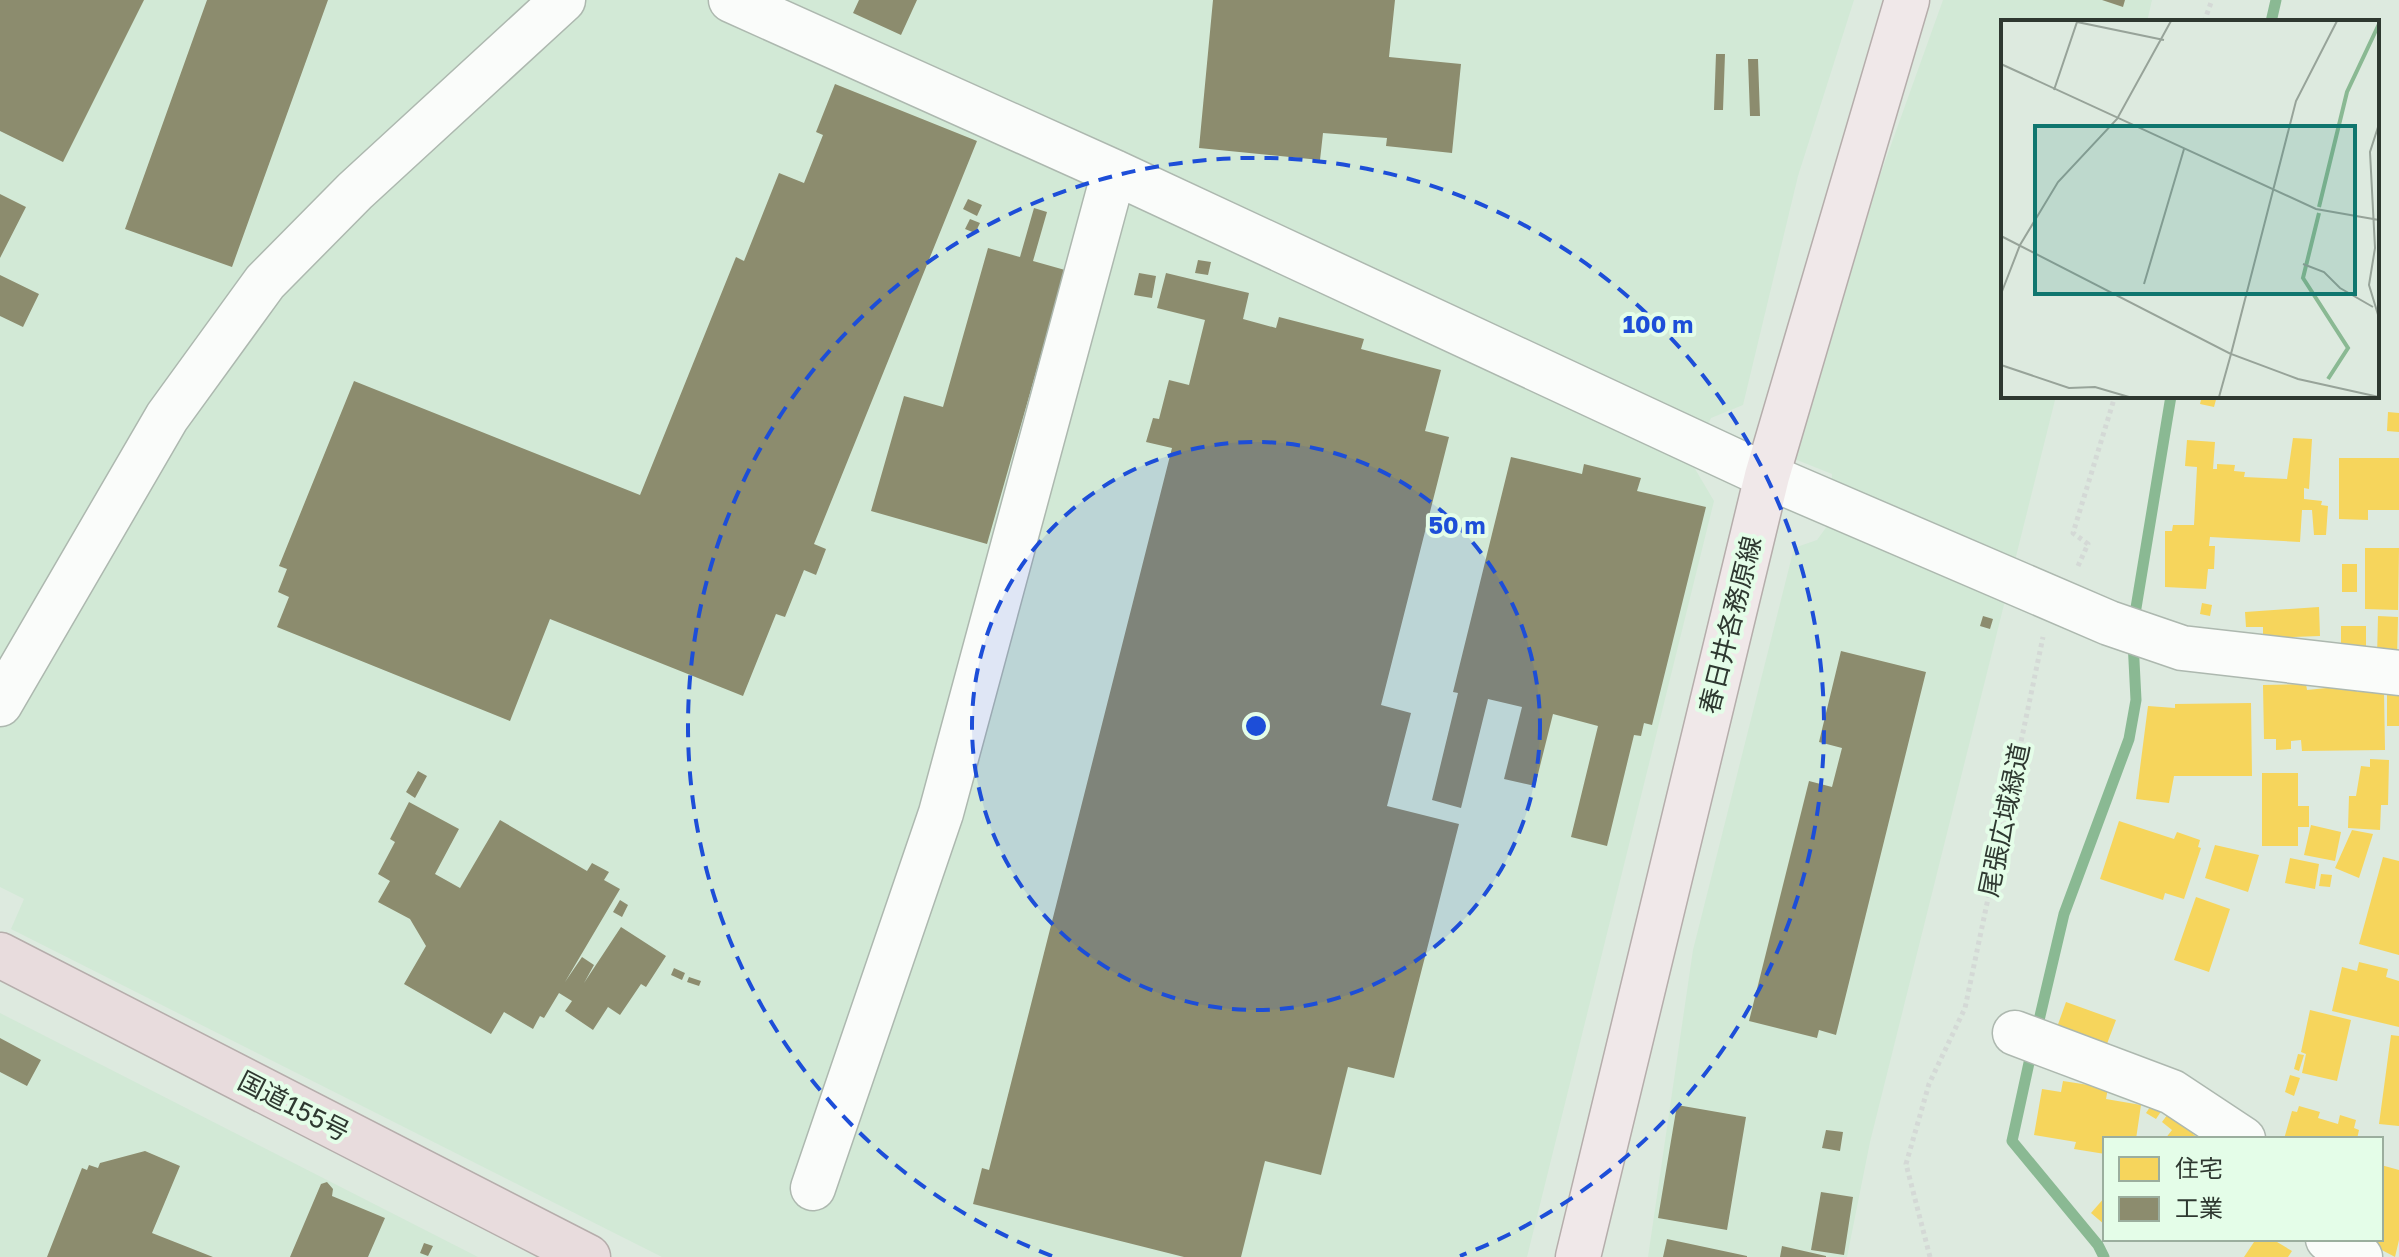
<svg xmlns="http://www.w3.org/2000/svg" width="2399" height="1257" font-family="'Golos Text','Noto Sans JP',sans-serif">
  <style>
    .built { fill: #d2e9d6 }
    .homes { fill: #f6d55c }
    .industry { fill: #8c8c6e }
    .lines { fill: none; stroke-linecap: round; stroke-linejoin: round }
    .stream { stroke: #8ab993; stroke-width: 11 }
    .minor-casing { stroke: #adb8af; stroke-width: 47 }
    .major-casing { stroke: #b5adab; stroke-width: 47 }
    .highway-casing { stroke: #b5adab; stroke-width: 47 }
    .path { stroke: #d4d9d6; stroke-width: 5; stroke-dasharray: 4 4; stroke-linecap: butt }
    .minor { stroke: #fafcfa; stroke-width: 44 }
    .major { stroke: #f0e8e9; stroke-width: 44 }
    .highway { stroke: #e8dcdd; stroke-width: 44 }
    .ring { fill: none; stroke: #1d4ed8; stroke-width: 4; stroke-dasharray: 14 10 }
    .labels { text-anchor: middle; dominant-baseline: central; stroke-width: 8; stroke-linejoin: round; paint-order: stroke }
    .street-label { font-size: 26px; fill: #2e3830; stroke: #e4fde8 }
    .inset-river { fill: none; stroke: #8ab993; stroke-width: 4 }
    .inset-road { fill: none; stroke: #97a399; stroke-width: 2 }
    .view { fill: #0f766e; fill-opacity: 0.15; stroke: #0f766e; stroke-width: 4 }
    .inset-edge { fill: none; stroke: #2e3830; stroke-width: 4 }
    .centre { fill: #1d4ed8; stroke: #e4fde8; stroke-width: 4 }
    .ring-label { font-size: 24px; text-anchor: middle; font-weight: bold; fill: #1d4ed8; stroke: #e4fde8; stroke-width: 8; stroke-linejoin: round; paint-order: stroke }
  </style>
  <rect width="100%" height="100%" fill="#ddeadf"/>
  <path class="built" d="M0,0H1854L1798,176L1743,405L1711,418L1691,462L1714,501L1527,1257H662L11,929L24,899L0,887Z
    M1943,0H2152L2147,22H2003V396H2056L1870,1142L1847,1257H1648L1693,950L1794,548L1817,540L1830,522L1832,474L1792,458L1877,184Z
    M0,1013L478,1257H0Z"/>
  <path class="homes" d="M2202,396H2217L2214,407L2200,404Z
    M2388,412L2399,413V432L2387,431Z
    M2293,438L2312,439L2309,489L2304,488V499L2322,501L2321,505L2328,506L2326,535H2314L2312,510H2302L2300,542L2210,537L2209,546H2215L2214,569H2208L2206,589L2165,587V531H2172L2173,525H2194L2197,467L2185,466L2187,440L2215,442L2213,469H2217V464L2235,465L2234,471L2245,472L2244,477L2287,479Z
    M2339,458H2399V510H2368V520L2339,519Z
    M2365,548H2399L2398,610L2365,609Z
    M2342,564H2357V592H2342Z
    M2202,603L2212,605L2210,616L2200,614Z
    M2319,607L2320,636L2263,638V627H2246L2245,612Z
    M2378,616L2398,617L2397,658H2377Z
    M2341,626H2366V655H2341Z
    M2306,684L2307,690L2356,685L2357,692L2384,691L2385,750L2302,751L2301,740L2291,741V749L2276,750V739H2264L2263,685Z
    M2387,692H2399V726H2387Z
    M2251,703L2252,776H2174L2169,803L2136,799L2148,706L2175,708V704Z
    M2370,759L2389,760L2388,805H2381L2380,830L2348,828L2349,796H2356L2361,766L2370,767Z
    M2262,773H2298V806H2309V827H2298V846H2262Z
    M2119,821L2174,839L2177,832L2200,840L2198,847L2201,848L2184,899L2165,893L2163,900L2100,879Z
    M2311,825L2341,832L2335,861L2304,855Z
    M2352,830L2373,834L2359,878L2335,868Z
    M2215,845L2259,855L2248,892L2205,878Z
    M2383,857L2399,861V955L2359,944Z
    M2290,858L2319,864L2315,889L2285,883Z
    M2321,874L2332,875L2330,887L2319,886Z
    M2196,897L2230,909L2209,972L2174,960Z
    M2359,962L2388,969L2386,977L2399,981V1027L2332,1011L2342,967L2357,971Z
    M2066,1002L2116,1020L2105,1049L2056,1030Z
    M2310,1010L2351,1020L2337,1081L2302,1073L2306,1054L2301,1052Z
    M2391,1035L2399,1036V1126L2379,1124Z
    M2298,1054L2304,1055L2299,1071L2294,1069Z
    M2290,1075L2300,1078L2294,1096L2285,1092Z
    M2063,1081L2108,1088L2106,1099L2141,1105L2136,1139H2105V1154L2074,1149L2076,1142L2034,1135L2042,1089L2061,1092Z
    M2154,1101L2164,1107L2156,1119L2146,1113Z
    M2299,1106L2320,1112L2318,1118L2338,1124L2340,1115L2356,1120L2354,1128L2359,1130L2357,1139H2284L2292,1111L2297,1112Z
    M2173,1107L2198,1127L2193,1134L2199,1139H2165L2172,1130L2162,1122Z
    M2381,1165L2399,1170V1240L2395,1257L2361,1239H2381Z
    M2105,1197V1225L2091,1213Z
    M2256,1239H2272L2292,1251L2288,1257H2244Z"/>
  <path class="industry" d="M0,0H144L63,162L0,131Z
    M207,0H328L232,267L125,229Z
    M859,0H917L901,35L853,13Z
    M1213,0H1395L1389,57L1461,64L1452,153L1386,146L1387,138L1323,133L1320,160L1199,148Z
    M2102,0H2125L2123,7Z
    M1716,54H1725L1723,110H1714Z
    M1748,59H1758L1760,116H1750Z
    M835,84L977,141L814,544L826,549L816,575L804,570L785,617L776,614L743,696L550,619L510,721L277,627L289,597L278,592L287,569L279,566L354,381L640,495L736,257L744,261L779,173L804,183L823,135L816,132Z
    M0,194L26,207L0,258Z
    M968,199L982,205L977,216L963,209Z
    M1034,208L1047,212L1033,261L1065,270L987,544L871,511L904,396L943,407L988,248L1020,257Z
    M970,219L980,223L975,233L965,229Z
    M1198,260L1211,262L1208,275L1195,273Z
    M1139,273L1156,276L1152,298L1134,295Z
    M1166,273L1249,293L1243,319L1276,328L1279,317L1364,339L1361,349L1441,370L1425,431L1449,437L1381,705L1411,713L1387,806L1459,824L1394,1078L1348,1067L1321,1175L1265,1161L1241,1257H1184L973,1204L982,1168L989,1170L1172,448L1146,442L1153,418L1159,419L1169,380L1189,385L1205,320L1157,308Z
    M0,275L39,294L23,327L0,316Z
    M1511,457L1582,474L1584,464L1641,478L1637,491L1706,507L1652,725L1644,723L1641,736L1634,735L1607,846L1571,837L1598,726L1553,714L1535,786L1504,779L1522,707L1488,699L1461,808L1432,800L1458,693L1453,692Z
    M1983,616L1993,619L1990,629L1980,626Z
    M1841,651L1926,672L1836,1035L1819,1030L1817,1038L1749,1021L1809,781L1832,787L1842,748L1819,742Z
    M418,771L427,776L415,798L406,792Z
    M409,802L459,829L435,874L460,888L500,820L587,871L592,863L609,872L604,880L620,889L565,982L582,957L594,965L584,983L621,927L666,956L646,987L641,984L620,1015L608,1007L593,1030L565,1011L572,1001L559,993L544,1018L540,1016L533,1029L504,1012L491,1034L404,984L426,946L410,919L378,902L390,881L378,874L395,842L390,839Z
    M620,900L628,905L622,917L613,912Z
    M674,968L685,973L682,980L671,975Z
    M689,977L701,981L699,986L687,982Z
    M0,1038L41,1060L27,1086L0,1072Z
    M1677,1105L1746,1117L1727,1230L1658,1218Z
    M1826,1130L1843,1132L1840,1151L1822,1148Z
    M145,1151L180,1166L152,1233L213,1257H47L82,1168L87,1170L89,1165L98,1168L100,1163Z
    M327,1182L333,1189L332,1196L385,1218L368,1257H290L321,1184Z
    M1821,1192L1853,1197L1844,1255L1811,1250Z
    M1667,1239L1747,1256V1257H1663Z
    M424,1243L433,1246L428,1256L420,1253Z
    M1782,1246L1826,1256V1257H1780Z"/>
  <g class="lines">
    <path class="stream" d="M2271,22L2276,0
      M2134,620L2171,396
      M2036,1033L2064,914L2129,739L2136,700L2133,641
      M2032,1049L2012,1141L2098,1245L2104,1257"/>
    <defs>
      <path id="minor" d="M731,0L1114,172L1767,476L2109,623L2182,648L2399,673
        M0,704L167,417L265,282L355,191L563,0
        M2015,1033L2172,1092L2243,1139
        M813,1188L941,813L1114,172
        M2328,1239L2360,1257"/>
      <path id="major" d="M1578,1257L1767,476L1907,0"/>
      <path id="highway" d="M0,955L588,1257"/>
    </defs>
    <use href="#minor" class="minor-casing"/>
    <use href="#major" class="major-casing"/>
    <use href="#highway" class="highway-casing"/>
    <path class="path" d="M2204,22L2212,0
      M2078,566L2088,544L2073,533L2115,396
      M1930,1257L1906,1164L1929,1084L1965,1008L2043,637"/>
    <use href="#minor" class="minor"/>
    <use href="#major" class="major"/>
    <use href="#highway" class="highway"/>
  </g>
  <circle cx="1256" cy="726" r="284" fill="#1d4ed8" fill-opacity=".12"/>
  <g class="ring">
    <circle cx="1256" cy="726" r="284"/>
    <path d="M1052 1256A568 568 0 1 1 1460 1256"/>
  </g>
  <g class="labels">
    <g class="street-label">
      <text transform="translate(1730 625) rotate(-76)">春日井各務原線</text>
      <text transform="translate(2004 820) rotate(-78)">尾張広域緑道</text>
      <text transform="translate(294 1106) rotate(27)">国道155号</text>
    </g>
  </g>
  <g transform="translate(2001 20)">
    <rect width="378" height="378" fill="#ddeadf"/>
    <path class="inset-river" d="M318,187L346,72L378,4M318,193L302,258L347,328L327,359"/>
    <path class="inset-road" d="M336,1L295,81L230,334L297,359L378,377M0,44L315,189L378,200M53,70L76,2L163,20M378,104L369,132L374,228L368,265L378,298M0,216L230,334L218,377M302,244L323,252L339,268L372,287M143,264L183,129M0,274L19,225L57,162L116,99L170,1M0,345L68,368L94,367L128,377"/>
    <path class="view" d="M34,106H354V274H34Z"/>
    <rect width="378" height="378" class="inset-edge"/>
  </g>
  <circle cx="1256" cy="726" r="12" class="centre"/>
  <g class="ring-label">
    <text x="1658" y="333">100 m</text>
    <text x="1457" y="534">50 m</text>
  </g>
  <rect x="2103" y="1137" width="280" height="104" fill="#e4fde8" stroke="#9bae9e" stroke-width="2"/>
  <rect x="2119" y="1157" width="40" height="24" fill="#f6d55c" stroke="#9bae9e" stroke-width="2"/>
  <text x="2175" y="1177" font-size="24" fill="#2e3830">住宅</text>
  <rect x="2119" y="1197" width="40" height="24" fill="#8c8c6e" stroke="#9bae9e" stroke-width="2"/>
  <text x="2175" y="1217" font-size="24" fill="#2e3830">工業</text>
</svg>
